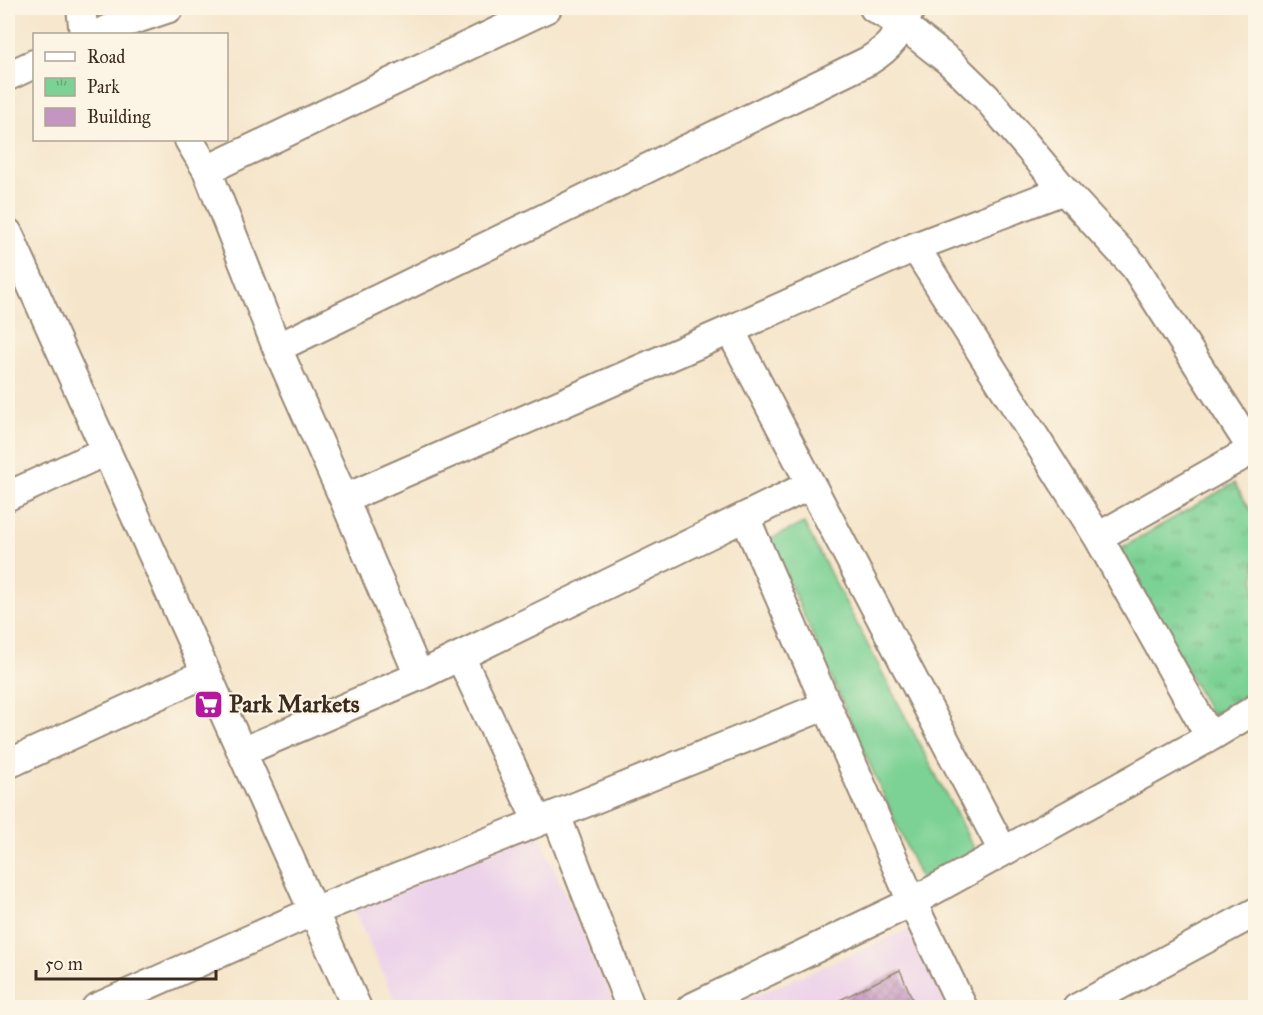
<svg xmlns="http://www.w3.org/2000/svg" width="1263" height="1015" font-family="'IM FELL Great Primer',serif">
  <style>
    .built { fill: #ecd1ea }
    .green { fill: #7cd194; stroke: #5c7e59; stroke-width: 1.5 }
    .park { fill: url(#park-tufts); stroke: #5c7e59; stroke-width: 1.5 }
    .building { fill: url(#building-cross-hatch) }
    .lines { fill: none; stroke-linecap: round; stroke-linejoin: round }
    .minor-casing { stroke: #988874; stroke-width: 32 }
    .minor { stroke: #fff; stroke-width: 28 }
    .labels { text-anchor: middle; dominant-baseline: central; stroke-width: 4.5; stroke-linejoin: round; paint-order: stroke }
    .poi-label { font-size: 24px; font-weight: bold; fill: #3b2a1e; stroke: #fcf5e5; text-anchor: start }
  </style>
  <defs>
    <pattern id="park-tufts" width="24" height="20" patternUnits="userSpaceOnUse" patternTransform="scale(1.5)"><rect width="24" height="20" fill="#7cd194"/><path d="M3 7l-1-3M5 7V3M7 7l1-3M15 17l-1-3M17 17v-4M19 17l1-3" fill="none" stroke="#67aa78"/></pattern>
    <pattern id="building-cross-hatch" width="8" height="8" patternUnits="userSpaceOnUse" patternTransform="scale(1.5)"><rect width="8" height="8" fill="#c595c2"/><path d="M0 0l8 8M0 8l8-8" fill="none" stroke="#a17a9d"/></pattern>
  </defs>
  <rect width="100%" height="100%" fill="#fcf5e5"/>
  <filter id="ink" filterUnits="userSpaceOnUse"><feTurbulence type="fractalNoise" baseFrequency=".0167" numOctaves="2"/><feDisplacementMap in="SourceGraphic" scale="12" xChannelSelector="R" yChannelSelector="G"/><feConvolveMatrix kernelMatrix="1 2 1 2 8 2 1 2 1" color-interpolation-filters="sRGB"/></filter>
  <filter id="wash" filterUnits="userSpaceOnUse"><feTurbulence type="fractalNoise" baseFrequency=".008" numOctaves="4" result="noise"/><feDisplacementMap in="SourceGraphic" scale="24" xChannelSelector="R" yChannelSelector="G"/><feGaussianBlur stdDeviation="1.35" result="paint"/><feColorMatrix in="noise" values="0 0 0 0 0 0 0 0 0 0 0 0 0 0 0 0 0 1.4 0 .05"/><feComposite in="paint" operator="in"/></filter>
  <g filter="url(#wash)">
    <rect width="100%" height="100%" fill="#f5e5ca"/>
    <path class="built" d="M538,833L616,1007H398L354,910Z
      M910,929L946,1007L728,1008Z"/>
    <path class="green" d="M804,523L975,850L921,880L770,539Z"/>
    <path class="park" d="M1234,483L1255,517V689L1212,716L1120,549Z"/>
    <g id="blocks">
      <path class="building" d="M900,970L916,1008H824Z"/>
    </g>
  </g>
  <g filter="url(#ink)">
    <use href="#blocks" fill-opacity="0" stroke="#988874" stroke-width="1.5"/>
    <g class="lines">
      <defs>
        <path id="minor" d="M81,8L84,34
          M874,8L903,25L950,62L986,97L1064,190L1135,267L1256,455
          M98,34L121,24L169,8
          M8,76L34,64
          M189,140L207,170L277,348L344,499L419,676
          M207,170L547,8
          M8,233L357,1008
          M915,247L1098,537L1210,737
          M730,330L1003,851
          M277,348L868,61C894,45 898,34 911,8
          M8,496L106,451
          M344,499L730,330L915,247L1064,190
          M745,517L912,902L963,1008
          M1098,537L1252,450
          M460,656L538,822
          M242,752L419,676L810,485
          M8,764L206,673
          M556,815L630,1006L632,1008
          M96,1008L314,911L538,822L827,705
          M691,1008L912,902L1210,737L1256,709
          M1077,1008L1256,912"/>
      </defs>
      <use href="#minor" class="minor-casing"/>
      <use href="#minor" class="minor"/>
    </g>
  </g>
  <defs>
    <symbol id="supermarket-square" viewBox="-11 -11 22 22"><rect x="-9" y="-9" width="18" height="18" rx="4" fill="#b5179e" stroke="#fcf5e5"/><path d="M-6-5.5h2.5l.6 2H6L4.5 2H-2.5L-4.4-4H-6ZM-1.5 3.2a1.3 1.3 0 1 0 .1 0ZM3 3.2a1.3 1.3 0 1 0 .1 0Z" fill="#fff"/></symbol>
  </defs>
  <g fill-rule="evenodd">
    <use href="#supermarket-square" x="192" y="688" width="33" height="33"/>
  </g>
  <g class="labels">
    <g class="poi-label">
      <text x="229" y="704">Park Markets</text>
    </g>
  </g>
  <rect width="1263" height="1015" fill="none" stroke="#fcf5e5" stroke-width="30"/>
  <rect x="33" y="33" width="195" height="108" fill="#fcf5e5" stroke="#afa495" stroke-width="1.5"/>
  <rect x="45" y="52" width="30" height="9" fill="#ffffff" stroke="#afa495" stroke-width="1.5"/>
  <text x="87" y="63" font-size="18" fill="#3b2a1e">Road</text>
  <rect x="45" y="78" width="30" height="18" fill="url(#park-tufts)" stroke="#afa495" stroke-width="1.5"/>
  <text x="87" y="93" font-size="18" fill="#3b2a1e">Park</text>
  <rect x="45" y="108" width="30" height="18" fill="#c595c2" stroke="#afa495" stroke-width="1.5"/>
  <text x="87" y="123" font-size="18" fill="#3b2a1e">Building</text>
  <path d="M36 970v9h180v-9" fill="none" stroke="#3b2a1e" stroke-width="3"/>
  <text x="45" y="970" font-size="18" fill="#3b2a1e" stroke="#fcf5e5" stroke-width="4.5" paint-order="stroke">50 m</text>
</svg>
